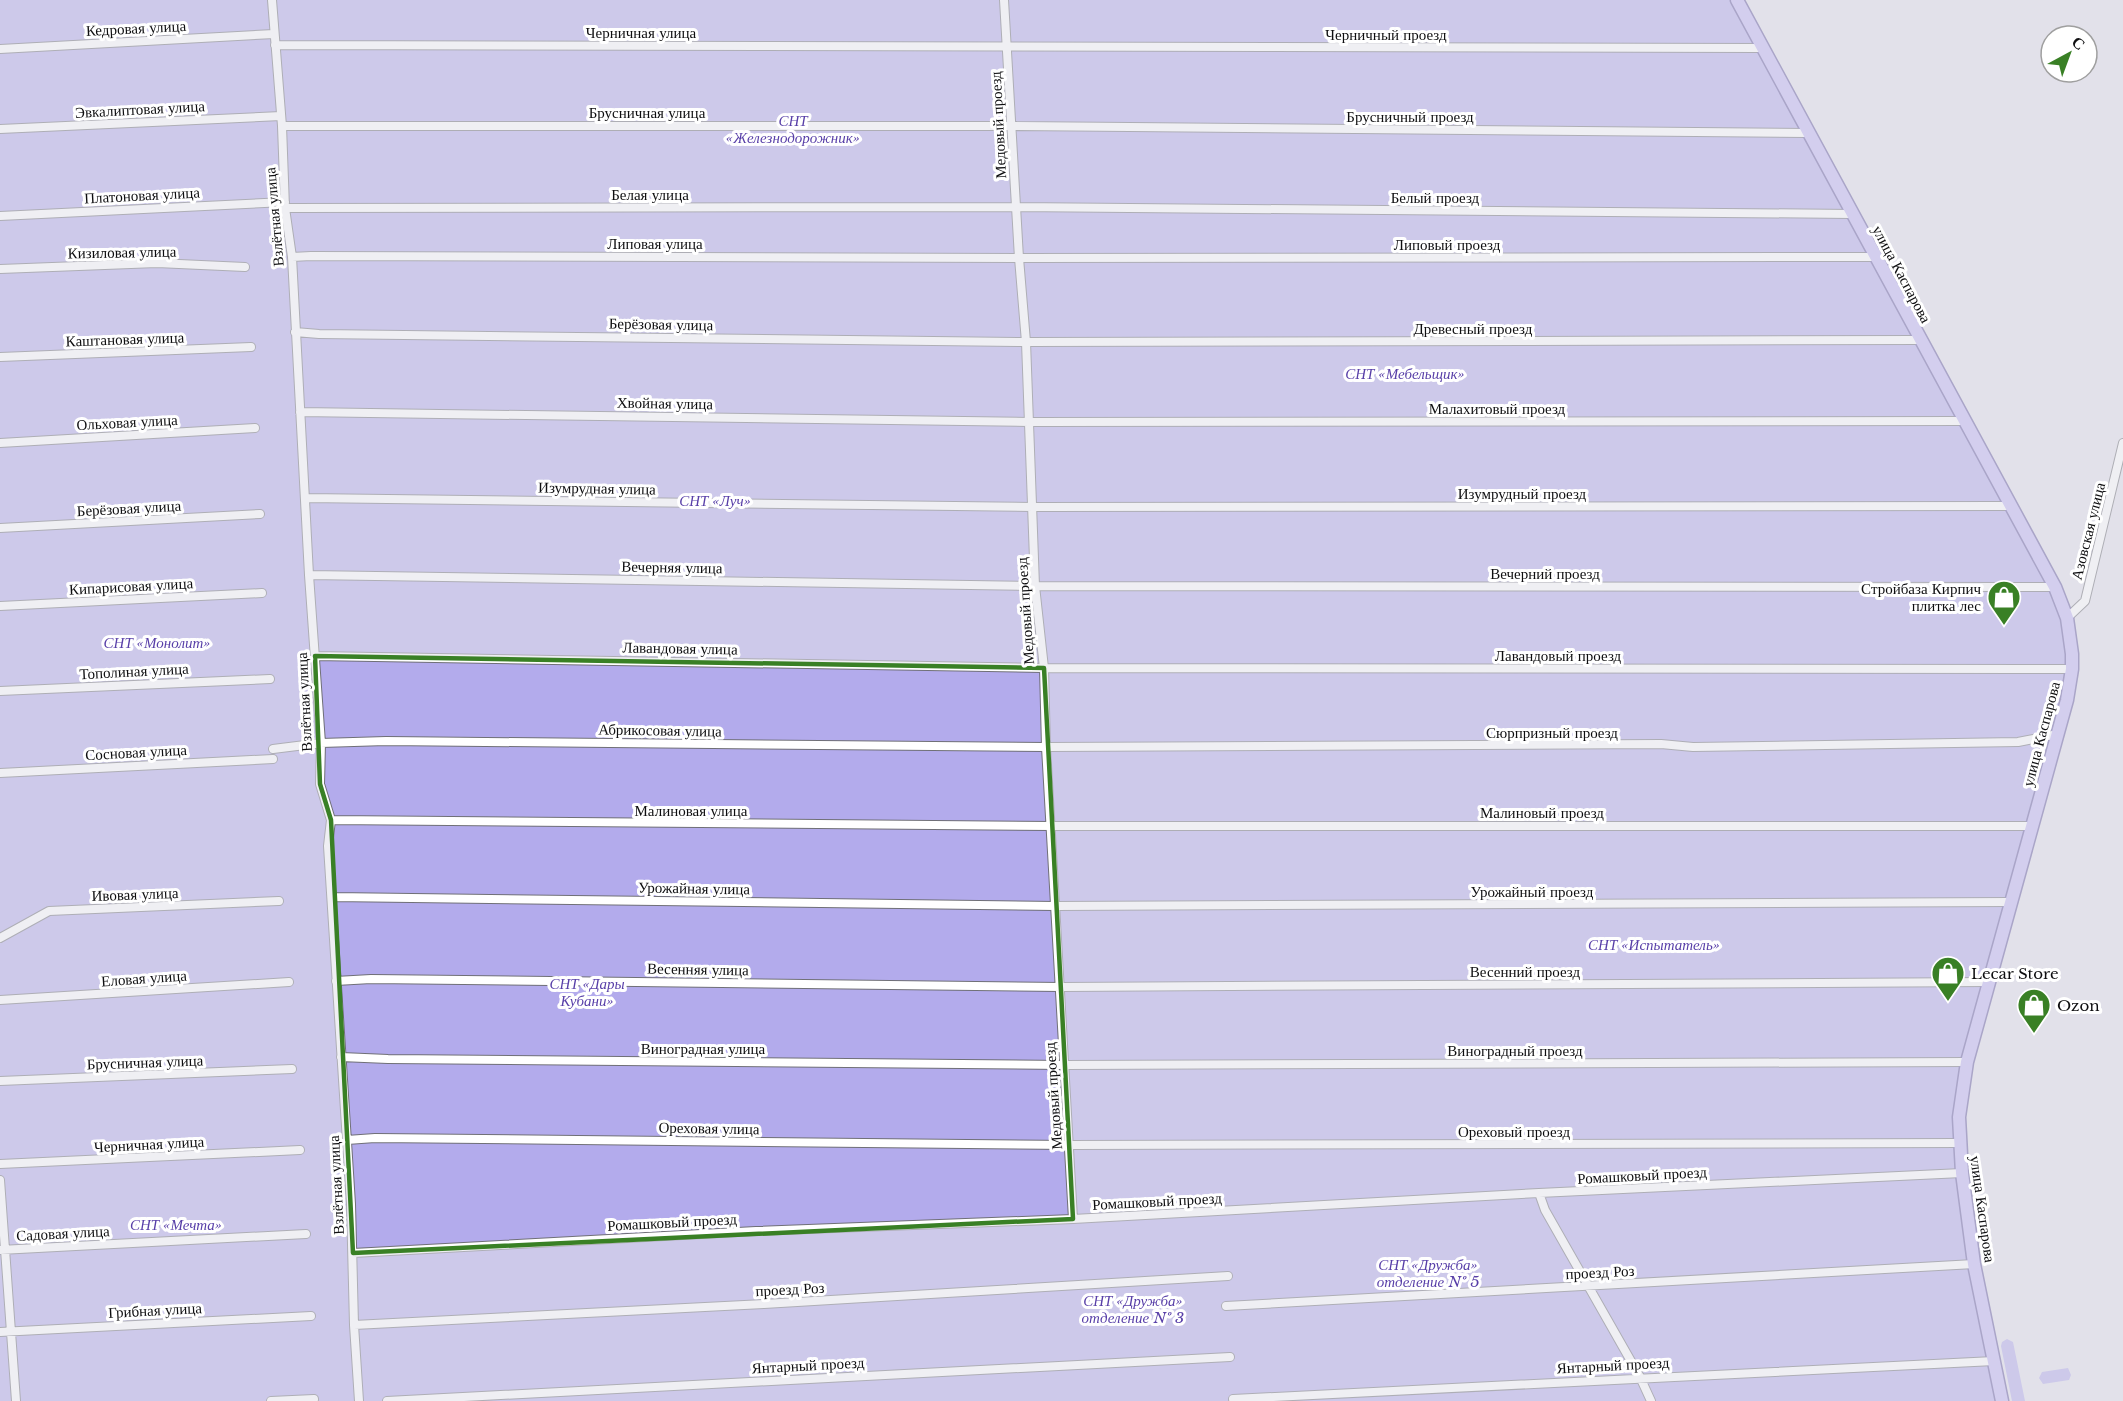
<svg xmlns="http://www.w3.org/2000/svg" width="2123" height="1401" font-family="'Libre Baskerville',serif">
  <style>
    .green { fill: #b3abec }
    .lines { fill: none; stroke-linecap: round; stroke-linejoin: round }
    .minor-casing { stroke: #707077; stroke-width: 10 }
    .primary-casing { stroke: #665b9f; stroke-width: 15 }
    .minor { stroke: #fff; stroke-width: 8 }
    .primary { stroke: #c0b6f4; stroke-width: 12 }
    .marked { fill: none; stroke: #398025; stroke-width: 4.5; stroke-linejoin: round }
    .labels { text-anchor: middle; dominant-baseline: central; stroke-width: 6; stroke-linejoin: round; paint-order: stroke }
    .street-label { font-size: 15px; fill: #0e0e10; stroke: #fff }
    .park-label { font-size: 15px; font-style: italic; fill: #583fa8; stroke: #fff }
    .poi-label { font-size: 15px; fill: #0e0e10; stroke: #fff; text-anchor: start }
  </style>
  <rect width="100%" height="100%" fill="#e2e1ea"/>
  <path class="green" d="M0,0H1737L2055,587L2072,669L1967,1062L1959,1143L2002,1401H0Z
    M2007,1339L2013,1342L2025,1401H2012L2001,1346L2002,1342Z
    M2068,1368L2071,1375L2069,1380L2043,1384L2039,1378L2042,1372Z"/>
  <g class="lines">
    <defs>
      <path id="minor" d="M272,0L282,126L285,208L292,257L309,575L321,743L320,784L331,820L328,846L351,1204L354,1325L359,1401
        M1004,0L1019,258L1026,342L1035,586L1044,668L1046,747L1073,1219
        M275,45L1764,48
        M0,49L274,34
        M282,126H1011L1808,133
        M0,129L281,116
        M285,208L1016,207L1853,214
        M0,216L285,202
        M292,257L311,256L1019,258L1875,257
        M0,269L157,263L245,267
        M295,332L319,334L1026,342L1921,340
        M0,357L251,347
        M300,412L1029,422L1965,421
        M0,443L255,428
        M306,498L1033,507L2011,506
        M0,528L260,514
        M309,575L1035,586L2055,587
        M0,606L262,593
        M2067,618L2085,601L2123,443
        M315,656L1044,668L2072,669
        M0,691L270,679
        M273,749L321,743L386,741L1046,747L1661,744L1693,747L2018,742L2058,734
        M0,773L273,759
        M331,820L1052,826H2031
        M333,897L1055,906L2010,902
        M0,938L49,911L279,901
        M336,981L371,979L1061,987L1989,982
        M0,1000L289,982
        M341,1057L388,1059L1064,1065L1967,1062
        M0,1081L292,1069
        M347,1140L375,1138L1070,1145L1959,1143
        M0,1164L300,1150
        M0,1180L16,1401
        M1539,1193L1545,1210L1640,1377L1651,1401
        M0,1250L306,1234
        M353,1253L756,1231L1073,1219L1539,1193L1962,1173
        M1226,1306L1974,1264
        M354,1325L764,1304L1228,1276
        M0,1332L311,1316
        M1233,1399L1994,1361
        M271,1401L314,1399
        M387,1401L1230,1357"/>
      <path id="primary" d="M1737,0L2055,587L2067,618L2072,654V669L2067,700L1967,1062L1959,1117L1962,1173L1974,1264L2002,1401"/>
    </defs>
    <use href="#minor" class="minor-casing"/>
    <use href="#primary" class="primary-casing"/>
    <use href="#minor" class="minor"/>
    <use href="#primary" class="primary"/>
  </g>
  <path d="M0 0H2123V1401H0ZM315,656L1044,668L1073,1219L353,1253L331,820L320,784Z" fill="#e2e1ea" fill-opacity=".55" fill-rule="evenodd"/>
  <path class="marked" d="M315,656L1044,668L1073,1219L353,1253L331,820L320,784Z"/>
  <defs>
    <symbol id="shop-pin" viewBox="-11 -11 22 30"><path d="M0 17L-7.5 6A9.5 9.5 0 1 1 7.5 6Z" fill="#398025" stroke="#fff"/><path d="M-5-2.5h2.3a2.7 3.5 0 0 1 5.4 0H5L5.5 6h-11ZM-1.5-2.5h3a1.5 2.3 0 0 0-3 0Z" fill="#fff"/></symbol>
  </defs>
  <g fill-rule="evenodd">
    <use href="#shop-pin" x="1985" y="578" width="38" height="52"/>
    <use href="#shop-pin" x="1929" y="954" width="38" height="52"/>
    <use href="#shop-pin" x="2015" y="986" width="38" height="52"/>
  </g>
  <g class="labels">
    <g class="street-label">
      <text transform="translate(136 28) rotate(-3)">Кедровая улица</text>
      <text x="641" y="32">Черничная улица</text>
      <text x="1386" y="34">Черничный проезд</text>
      <text transform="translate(140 109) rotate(-3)">Эвкалиптовая улица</text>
      <text x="647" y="112">Брусничная улица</text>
      <text x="1410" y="116">Брусничный проезд</text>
      <text transform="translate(998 125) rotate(-93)">Медовый проезд</text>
      <text x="650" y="194">Белая улица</text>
      <text transform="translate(142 195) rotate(-3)">Платоновая улица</text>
      <text x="1435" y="197">Белый проезд</text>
      <text transform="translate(274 217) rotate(-95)">Взлётная улица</text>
      <text x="655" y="243">Липовая улица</text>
      <text x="1447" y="244">Липовый проезд</text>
      <text transform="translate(122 252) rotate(-1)">Кизиловая улица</text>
      <text transform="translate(1902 274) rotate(62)">улица Каспарова</text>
      <text transform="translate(661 324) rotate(1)">Берёзовая улица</text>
      <text x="1473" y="328">Древесный проезд</text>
      <text transform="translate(125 339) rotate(-2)">Каштановая улица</text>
      <text transform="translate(665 403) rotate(1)">Хвойная улица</text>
      <text x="1497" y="408">Малахитовый проезд</text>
      <text transform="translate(127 422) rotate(-3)">Ольховая улица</text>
      <text transform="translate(597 488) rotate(1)">Изумрудная улица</text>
      <text x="1522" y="493">Изумрудный проезд</text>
      <text transform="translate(129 508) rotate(-3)">Берёзовая улица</text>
      <text transform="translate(2088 531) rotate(-76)">Азовская улица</text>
      <text transform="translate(672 567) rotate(1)">Вечерняя улица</text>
      <text x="1545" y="573">Вечерний проезд</text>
      <text transform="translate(131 586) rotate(-3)">Кипарисовая улица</text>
      <text transform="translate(1025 611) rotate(-94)">Медовый проезд</text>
      <text transform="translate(680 648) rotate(1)">Лавандовая улица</text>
      <text x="1558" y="655">Лавандовый проезд</text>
      <text transform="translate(134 671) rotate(-3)">Тополиная улица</text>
      <text transform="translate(304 702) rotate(-93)">Взлётная улица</text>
      <text transform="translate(660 730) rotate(1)">Абрикосовая улица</text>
      <text x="1552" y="732">Сюрпризный проезд</text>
      <text transform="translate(2041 734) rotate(-75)">улица Каспарова</text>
      <text transform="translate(136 752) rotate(-3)">Сосновая улица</text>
      <text x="691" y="810">Малиновая улица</text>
      <text x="1542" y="812">Малиновый проезд</text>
      <text transform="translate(694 888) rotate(1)">Урожайная улица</text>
      <text x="1532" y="891">Урожайный проезд</text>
      <text transform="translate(135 894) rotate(-2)">Ивовая улица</text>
      <text transform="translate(698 969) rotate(1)">Весенняя улица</text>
      <text x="1525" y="971">Весенний проезд</text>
      <text transform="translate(144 978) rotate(-4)">Еловая улица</text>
      <text x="703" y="1048">Виноградная улица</text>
      <text x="1515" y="1050">Виноградный проезд</text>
      <text transform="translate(145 1062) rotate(-2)">Брусничная улица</text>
      <text transform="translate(1053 1096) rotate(-94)">Медовый проезд</text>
      <text transform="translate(709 1128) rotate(1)">Ореховая улица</text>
      <text x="1514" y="1131">Ореховый проезд</text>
      <text transform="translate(149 1144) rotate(-3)">Черничная улица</text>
      <text transform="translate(1642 1175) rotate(-3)">Ромашковый проезд</text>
      <text transform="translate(336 1185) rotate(-93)">Взлётная улица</text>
      <text transform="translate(1157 1201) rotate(-3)">Ромашковый проезд</text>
      <text transform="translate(1983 1209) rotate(82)">улица Каспарова</text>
      <text transform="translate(672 1222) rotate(-3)">Ромашковый проезд</text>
      <text transform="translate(63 1233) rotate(-3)">Садовая улица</text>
      <text transform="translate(1600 1272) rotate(-3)">проезд Роз</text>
      <text transform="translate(790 1289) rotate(-3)">проезд Роз</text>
      <text transform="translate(155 1310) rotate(-3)">Грибная улица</text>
      <text transform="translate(808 1365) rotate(-3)">Янтарный проезд</text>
      <text transform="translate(1613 1365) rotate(-3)">Янтарный проезд</text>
    </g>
    <g class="park-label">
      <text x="793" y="120">СНТ<tspan x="793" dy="17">«Железнодорожник»</tspan></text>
      <text x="1405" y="373">СНТ «Мебельщик»</text>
      <text x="715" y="500">СНТ «Луч»</text>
      <text x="157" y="642">СНТ «Монолит»</text>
      <text x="1654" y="944">СНТ «Испытатель»</text>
      <text x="587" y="983">СНТ «Дары<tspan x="587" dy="17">Кубани»</tspan></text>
      <text x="176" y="1224">СНТ «Мечта»</text>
      <text x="1428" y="1264">СНТ «Дружба»<tspan x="1428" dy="17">отделение № 5</tspan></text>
      <text x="1133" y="1300">СНТ «Дружба»<tspan x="1133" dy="17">отделение № 3</tspan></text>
    </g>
    <g class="poi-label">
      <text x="1981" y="588" text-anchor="end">Стройбаза Кирпич<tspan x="1981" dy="17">плитка лес</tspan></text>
      <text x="1971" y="973">Lecar Store</text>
      <text x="2057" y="1005">Ozon</text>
    </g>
  </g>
  <g transform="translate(2069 54) rotate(41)"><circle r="28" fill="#ffffff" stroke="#9f9f9f" stroke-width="1.5"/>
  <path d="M0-4.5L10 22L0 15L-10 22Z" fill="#398025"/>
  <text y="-9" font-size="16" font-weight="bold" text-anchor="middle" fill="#0e0e10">С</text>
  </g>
</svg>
